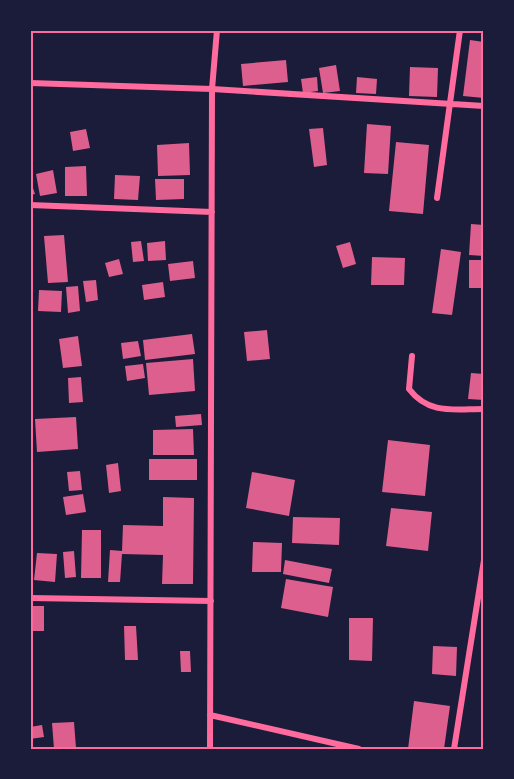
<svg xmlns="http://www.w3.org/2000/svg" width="514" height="779" font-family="Cabin,sans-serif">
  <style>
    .building { fill: #dd5f8e }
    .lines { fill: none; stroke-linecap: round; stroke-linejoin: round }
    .minor { stroke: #ff6b9d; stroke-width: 6 }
    .neatline { fill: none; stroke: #ff6b9d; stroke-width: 2 }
  </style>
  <rect width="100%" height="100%" fill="#1b1b3a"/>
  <path class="building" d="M470,40L484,42V98L463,96Z
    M286,60L288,82L243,86L241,64Z
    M336,65L340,91L323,93L319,68Z
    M410,67L438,68L437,97L409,96Z
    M317,77L318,91L303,93L301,79Z
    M357,77L377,79L376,94L356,93Z
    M367,124L391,126L388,174L364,173Z
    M323,128L327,165L314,167L309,129Z
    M86,129L90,148L73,151L70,132Z
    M396,142L429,145L423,214L389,211Z
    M189,143L190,175L158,176L157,145Z
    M86,166L87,196H65V167Z
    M53,170L57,193L40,196L36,174Z
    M115,175L140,176L138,200L114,199Z
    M30,179L35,194L30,195Z
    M155,179H184V199L156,200Z
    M471,224L484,225V256L469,255Z
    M64,235L68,282L48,283L44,236Z
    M141,241L144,261L133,262L131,242Z
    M165,241L166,260L148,261L147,243Z
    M350,242L356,264L343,268L336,246Z
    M441,249L461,252L452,315L432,313Z
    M372,257L405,258L404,285H371Z
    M119,259L123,274L109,277L105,263Z
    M469,260H484V288H469Z
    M193,261L195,278L170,281L168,264Z
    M96,280L98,300L86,302L83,281Z
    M163,282L165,297L144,300L142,285Z
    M78,286L80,311L68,313L66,287Z
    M39,290L62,291L61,312L38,311Z
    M267,330L270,359L247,361L244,332Z
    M192,334L195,354L145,360L143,340Z
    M78,336L82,366L63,368L59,339Z
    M138,341L141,356L123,359L121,343Z
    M193,359L195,391L149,395L146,363Z
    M143,364L145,378L127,381L125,366Z
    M471,373L484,374V400L468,399Z
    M81,377L83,402L69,403L68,378Z
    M201,414L202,425L176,427L175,416Z
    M76,417L78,449L37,452L35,419Z
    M193,429L194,455H153V430Z
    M388,440L430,445L425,496L382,492Z
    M149,459H197V480H149Z
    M118,463L121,491L109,493L106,465Z
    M80,471L82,490L69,491L67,472Z
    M252,472L295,480L289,516L246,508Z
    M83,494L86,512L66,515L63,497Z
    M163,497L194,498L193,584H162L163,555L122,554L120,582H108L110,550L122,551L123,525L163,526Z
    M391,508L432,512L428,551L386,546Z
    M293,517L340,518L339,545L292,543Z
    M82,530H101V578H81Z
    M253,542L282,543L281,572H252Z
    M74,551L76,577L65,578L63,552Z
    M37,553L57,554L55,582L34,580Z
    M285,560L332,569L329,583L283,574Z
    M286,579L333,587L328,617L281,608Z
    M30,606H44V631H30Z
    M349,618H373L372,661L349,660Z
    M124,626H136L138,660H125Z
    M433,646L457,647L456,676L432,674Z
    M180,651H190L191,672H181Z
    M414,701L450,706L444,749H408Z
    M74,722L76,748L54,749L52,723Z
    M42,725L44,737L30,739V727Z"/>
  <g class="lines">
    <path class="minor" d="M30,83L212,89L484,106
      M437,198L460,30
      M30,205L212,212
      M412,356L409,389C429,415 454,409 484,409
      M30,598L211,601
      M210,715L359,749
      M210,749L212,89L217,30
      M454,749L484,560"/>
  </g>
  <rect width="514" height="779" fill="none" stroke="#1b1b3a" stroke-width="63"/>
  <rect x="32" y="32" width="450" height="716" class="neatline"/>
</svg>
